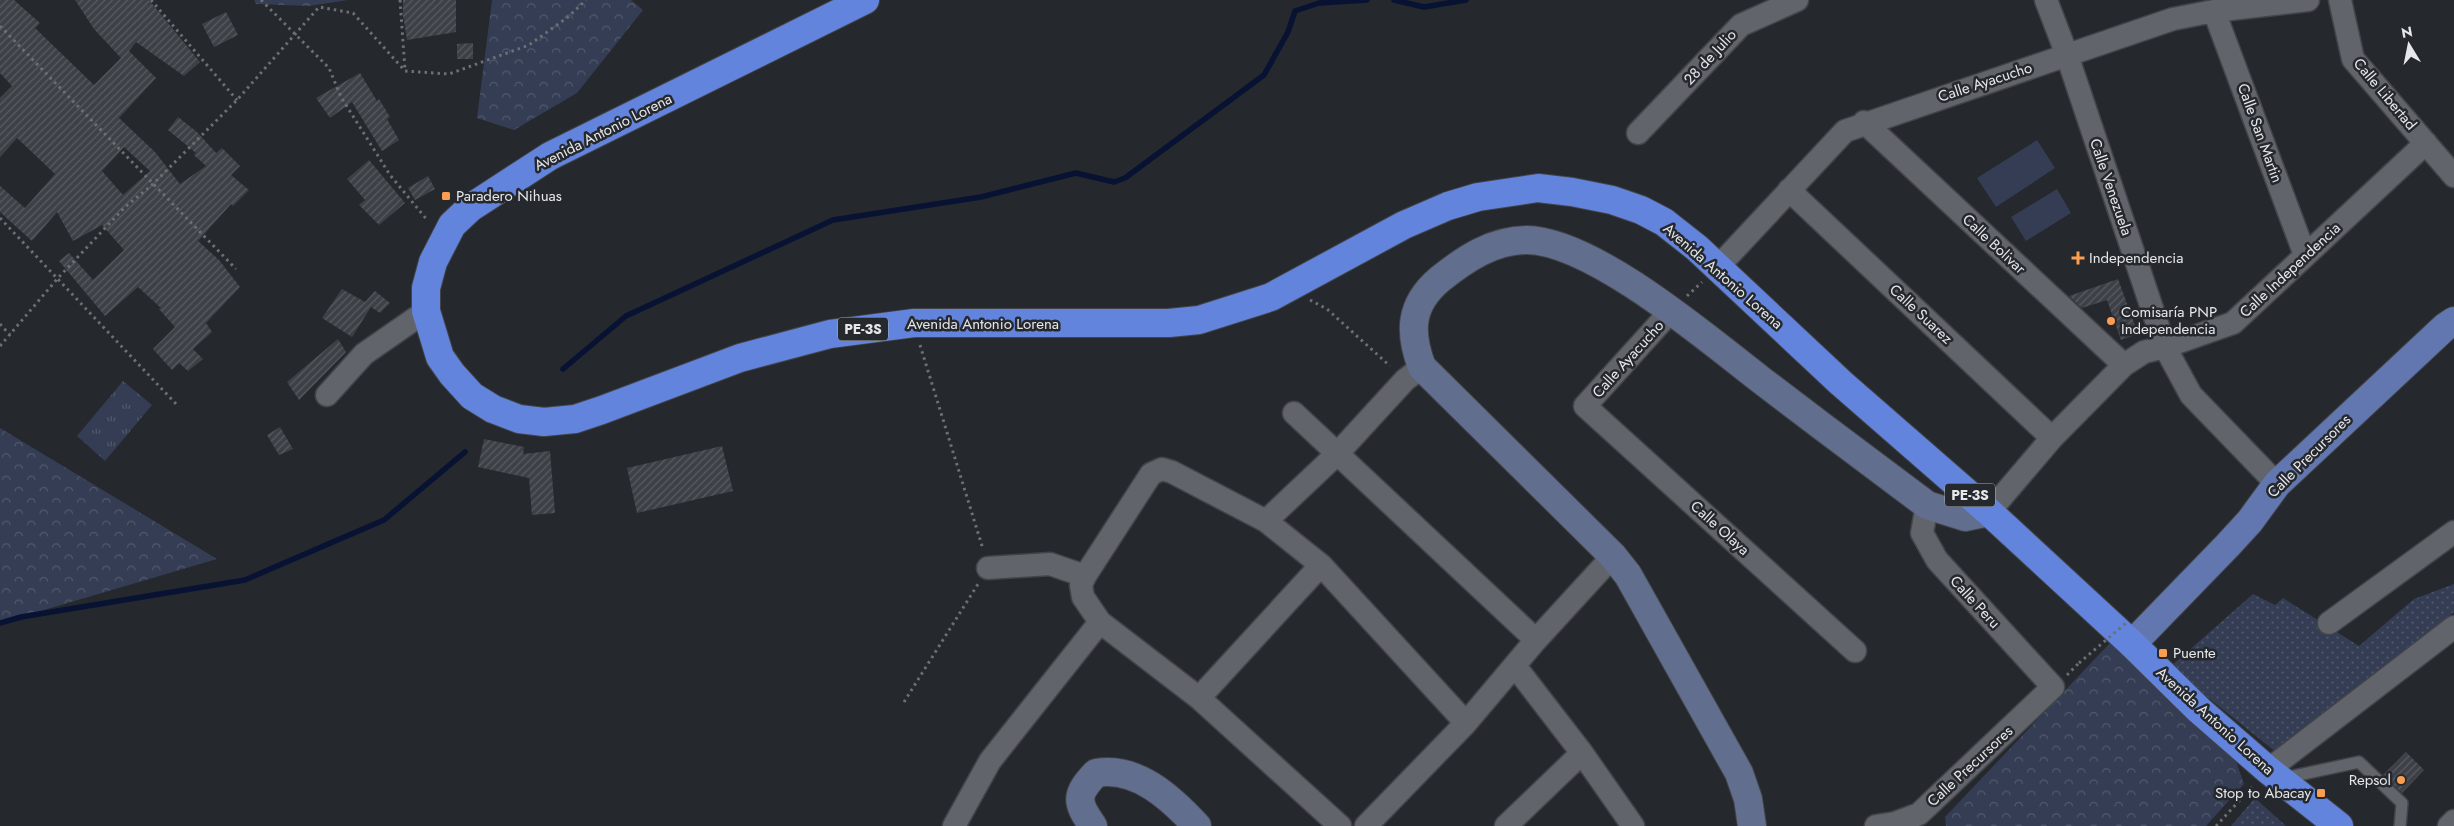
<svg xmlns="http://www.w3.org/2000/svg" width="2454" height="826" font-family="Jost,sans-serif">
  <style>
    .grass { fill: url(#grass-dots) }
    .forest { fill: url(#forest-crowns) }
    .park { fill: url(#park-tufts) }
    .garden { fill: #343d53 }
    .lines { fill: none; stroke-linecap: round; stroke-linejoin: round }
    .stream { stroke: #081233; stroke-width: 5.5 }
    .building { fill: url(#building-hatch); fill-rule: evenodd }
    .lane-casing { stroke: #424449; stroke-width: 14 }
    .street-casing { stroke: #424449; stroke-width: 25 }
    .secondary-casing { stroke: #424449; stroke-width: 30 }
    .primary-casing { stroke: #424449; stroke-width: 30 }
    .highway-casing { stroke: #424449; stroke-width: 30 }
    .path { stroke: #6c6f73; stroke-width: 3; stroke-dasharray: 2.5 4; stroke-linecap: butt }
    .lane { stroke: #61646b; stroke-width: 11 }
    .street { stroke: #61646b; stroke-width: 22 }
    .secondary { stroke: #626e8d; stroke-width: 28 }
    .primary { stroke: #6277af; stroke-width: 28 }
    .highway { stroke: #6384dc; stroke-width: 28 }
    .path-bridge { stroke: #6c6f73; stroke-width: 3; stroke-dasharray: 2.5 4; stroke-linecap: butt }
    .poi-dot { fill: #fc9e52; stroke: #25282d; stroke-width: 2 }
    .labels { text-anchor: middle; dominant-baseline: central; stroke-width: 5; stroke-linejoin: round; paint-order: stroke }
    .shield { fill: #25282d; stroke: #abaeb2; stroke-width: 1 }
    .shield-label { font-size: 14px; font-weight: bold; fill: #e5e7eb }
    .street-label { font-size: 15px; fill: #e5e7eb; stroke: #25282d }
    .poi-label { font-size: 15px; fill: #e5e7eb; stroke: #25282d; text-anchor: start }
  </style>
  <defs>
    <pattern id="grass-dots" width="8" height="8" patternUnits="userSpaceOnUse" patternTransform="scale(1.25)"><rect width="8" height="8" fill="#343d53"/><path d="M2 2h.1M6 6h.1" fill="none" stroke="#51596c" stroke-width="1.8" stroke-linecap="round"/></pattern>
    <pattern id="forest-crowns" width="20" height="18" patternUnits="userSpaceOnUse" patternTransform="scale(1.25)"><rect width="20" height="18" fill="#343d53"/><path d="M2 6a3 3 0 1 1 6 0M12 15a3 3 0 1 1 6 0" fill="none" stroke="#51596c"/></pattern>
    <pattern id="park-tufts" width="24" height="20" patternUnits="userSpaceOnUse" patternTransform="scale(1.25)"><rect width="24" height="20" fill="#343d53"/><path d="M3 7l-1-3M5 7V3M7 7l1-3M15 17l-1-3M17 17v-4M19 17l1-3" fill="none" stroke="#51596c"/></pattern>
    <pattern id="building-hatch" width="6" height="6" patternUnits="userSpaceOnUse" patternTransform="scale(1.25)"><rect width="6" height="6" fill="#3d4046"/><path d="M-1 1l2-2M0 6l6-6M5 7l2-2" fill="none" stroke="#595c61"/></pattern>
  </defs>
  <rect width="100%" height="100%" fill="#25282d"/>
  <path class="grass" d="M2454,584V612L2277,753L2170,667L2253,594L2275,605L2283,598L2359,646L2414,599Z
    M2255,798L2286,826H2231Z"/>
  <path class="forest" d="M254,0H348L309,6L256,4Z
    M492,0H631L643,10L577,93L514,130L477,118Z
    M0,428L217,559L0,623Z
    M2110,643L2236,761L2244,784L2206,826H1946L1945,817Z"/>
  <path class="park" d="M123,381L152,405L105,461L77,436Z"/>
  <path class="garden" d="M2037,140L2055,168L1996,207L1977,178Z
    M2057,189L2071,213L2026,241L2011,217Z"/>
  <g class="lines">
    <path class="stream" d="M1394,0L1424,7L1466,0
      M563,369L626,316L833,220L981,197L1076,173L1114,182L1125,178L1264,75L1288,32L1295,11L1319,3L1367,0
      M0,623L21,617L245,580L384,520L465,452"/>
  </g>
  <path class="building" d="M0,0H14L40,23L35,28L94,85L121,58L94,29L75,0H149L200,62L184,76L136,42L129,51L156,78L119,118L155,152L180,184L206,166L194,155L196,153L168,130L178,117L197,132L216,153L222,148L240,166L231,175L249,190L233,206L231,204L198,241L219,260L240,287L206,323L212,332L193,349L203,359L188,371L179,363L172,370L153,349L175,327L159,309L161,308L138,287L105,316L59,261L69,253L93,280L124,250L102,225L73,241L57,212L32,241L0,212V186L25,208L55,174L17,138L0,157V98L12,86L0,73ZM124,147L150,171L123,195L102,171Z
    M403,0H456V32L407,40L403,15Z
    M226,12L238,35L214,47L202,24Z
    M473,43V59H457V44Z
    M360,73L377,101L379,99L390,117L387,119L399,140L382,151L352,102L330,118L316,98Z
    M369,160L405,203L379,225L359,205L365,200L347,179Z
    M428,176L435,189L415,200L408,188Z
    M2118,279L2138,334L2121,340L2107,300L2082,308L2069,296Z
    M342,289L365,302L375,291L390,303L380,313L371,307L352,337L322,318Z
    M338,339L346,352L299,400L287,382Z
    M280,427L293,449L279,455L267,435Z
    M484,439L524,447L523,454L550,451L555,513L532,515L529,478L478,467Z
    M722,446L733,491L637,513L627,468Z
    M2406,752L2424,770L2402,793L2383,775Z"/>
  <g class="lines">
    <defs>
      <path id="lane" d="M2284,778L2359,762L2402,803L2400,826"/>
      <path id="street" d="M2046,0L2067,55L2165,347L2191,395L2277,484
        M2340,0L2353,59L2454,176
        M2214,11L2305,255
        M1864,122L2124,365
        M1638,133L1741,25L1797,0
        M1789,190L2052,438
        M1717,268L1845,131L2173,19L2214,11L2308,0
        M1671,311L1585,406L1855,651
        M327,395L364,354L426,311
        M1294,413L1536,640
        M1989,512L2052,438L2124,365L2144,352L2165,347L2233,323L2426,143
        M1266,521L1338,453L1405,380L1422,367
        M988,568L1050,564L1085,576
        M2329,623L2454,532
        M1515,666L1582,753L1633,826
        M1199,698L1321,565
        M2268,770L2454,627
        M954,826L990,761L1100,622
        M1340,826L1199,698L1100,622L1083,597L1081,585L1085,576L1151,474L1162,469L1172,472L1266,521L1321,565L1466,723
        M1366,826L1466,723L1536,640L1613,556
        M1506,826L1582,753
        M1876,826L1895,823L1919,814L2053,687L1937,560L1922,533L1927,505
        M2449,826L2454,821"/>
      <path id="secondary" d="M1093,826C1076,802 1075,795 1096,773C1137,766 1171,798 1197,826
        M1752,826L1748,799L1739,773L1628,575L1613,556L1422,367C1409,333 1409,305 1440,279C1465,259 1493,240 1527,240C1593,241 1708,339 1761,380C1816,422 1872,464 1927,505L1965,517L1989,512"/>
      <path id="primary" d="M2132,644L2228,545L2250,521L2277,484L2445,327L2454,321"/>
      <path id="highway" d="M865,0L550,156L470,208L452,225L433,262L426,288V311L440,357L452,374L472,396L493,409L519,419L544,422L575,419L602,410L740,358L830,334L914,323H1169L1199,320L1271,297L1404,225L1448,206L1478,197L1538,188L1572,192L1612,200L1641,210L1664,222L1697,248L1841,383L1989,512L2132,644L2199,710L2268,770L2339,826"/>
    </defs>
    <use href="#lane" class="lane-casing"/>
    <use href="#street" class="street-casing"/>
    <use href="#secondary" class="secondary-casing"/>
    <use href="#primary" class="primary-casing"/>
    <use href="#highway" class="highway-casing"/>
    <path class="path" d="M151,0L237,100
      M261,0L329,68L341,97L390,175L428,221
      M400,0L405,70
      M0,26L236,269
      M0,218L178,406
      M1687,296L1702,282
      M1310,300L1327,309L1390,366
      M0,324L10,335
      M920,345L983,549
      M0,346L58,278L125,207L152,185L237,100L319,7L353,13L405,71L449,74L529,45L568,17L586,0
      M2067,675L2079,663
      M904,702L978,584
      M2216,826L2252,787"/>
    <use href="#lane" class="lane"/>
    <use href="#street" class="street"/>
    <use href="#secondary" class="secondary"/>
    <use href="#primary" class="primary"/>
    <use href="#highway" class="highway"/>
    <path class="path-bridge" d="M2079,663L2126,623"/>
  </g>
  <g class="poi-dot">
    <rect x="441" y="191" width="10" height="10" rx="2.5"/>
    <path d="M2075.5 250.5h5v5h5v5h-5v5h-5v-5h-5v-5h5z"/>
    <circle cx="2111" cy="321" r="5"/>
    <rect x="2158" y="648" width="10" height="10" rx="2.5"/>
    <circle cx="2401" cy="780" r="5"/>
    <rect x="2316" y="788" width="10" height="10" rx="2.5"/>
  </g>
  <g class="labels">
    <g class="shield">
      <rect x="838" y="317.5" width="50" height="23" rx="4"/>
      <rect x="1945" y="483.5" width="50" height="23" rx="4"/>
    </g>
    <g class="shield-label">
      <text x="863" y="329">PE-3S</text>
      <text x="1970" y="495">PE-3S</text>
    </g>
    <g class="street-label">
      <text transform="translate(1710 57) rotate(-47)">28 de Julio</text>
      <text transform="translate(1985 82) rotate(-18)">Calle Ayacucho</text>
      <text transform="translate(2385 94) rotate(50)">Calle Libertad</text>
      <text transform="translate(603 132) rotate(-27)">Avenida Antonio Lorena</text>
      <text transform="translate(2260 133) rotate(70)">Calle San Martin</text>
      <text transform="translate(2111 187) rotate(71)">Calle Venezuela</text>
      <text transform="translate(1994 244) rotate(43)">Calle Bolivar</text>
      <text transform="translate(2290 270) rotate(-43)">Calle Independencia</text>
      <text transform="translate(1723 276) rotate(41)">Avenida Antonio Lorena</text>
      <text transform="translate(1921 314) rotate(43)">Calle Suarez</text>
      <text x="983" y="324">Avenida Antonio Lorena</text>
      <text transform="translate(1628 359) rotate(-48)">Calle Ayacucho</text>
      <text transform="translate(2309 456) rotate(-45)">Calle Precursores</text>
      <text transform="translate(1720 528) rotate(42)">Calle Olaya</text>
      <text transform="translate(1975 602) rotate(47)">Calle Peru</text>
      <text transform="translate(2215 721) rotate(42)">Avenida Antonio Lorena</text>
      <text transform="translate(1970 766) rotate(-43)">Calle Precursores</text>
    </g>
    <g class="poi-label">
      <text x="456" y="196">Paradero Nihuas</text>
      <text x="2089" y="258">Independencia</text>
      <text x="2121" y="312">Comisaría PNP<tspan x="2121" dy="17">Independencia</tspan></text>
      <text x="2173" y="653">Puente</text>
      <text x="2391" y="780" text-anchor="end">Repsol</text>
      <text x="2311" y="793" text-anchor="end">Stop to Abacay</text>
    </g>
  </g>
  <g transform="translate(2409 45) rotate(350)" stroke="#25282d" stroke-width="4" paint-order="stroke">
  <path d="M0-4L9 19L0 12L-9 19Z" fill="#e5e7eb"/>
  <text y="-8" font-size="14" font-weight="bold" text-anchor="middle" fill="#e5e7eb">N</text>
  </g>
</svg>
